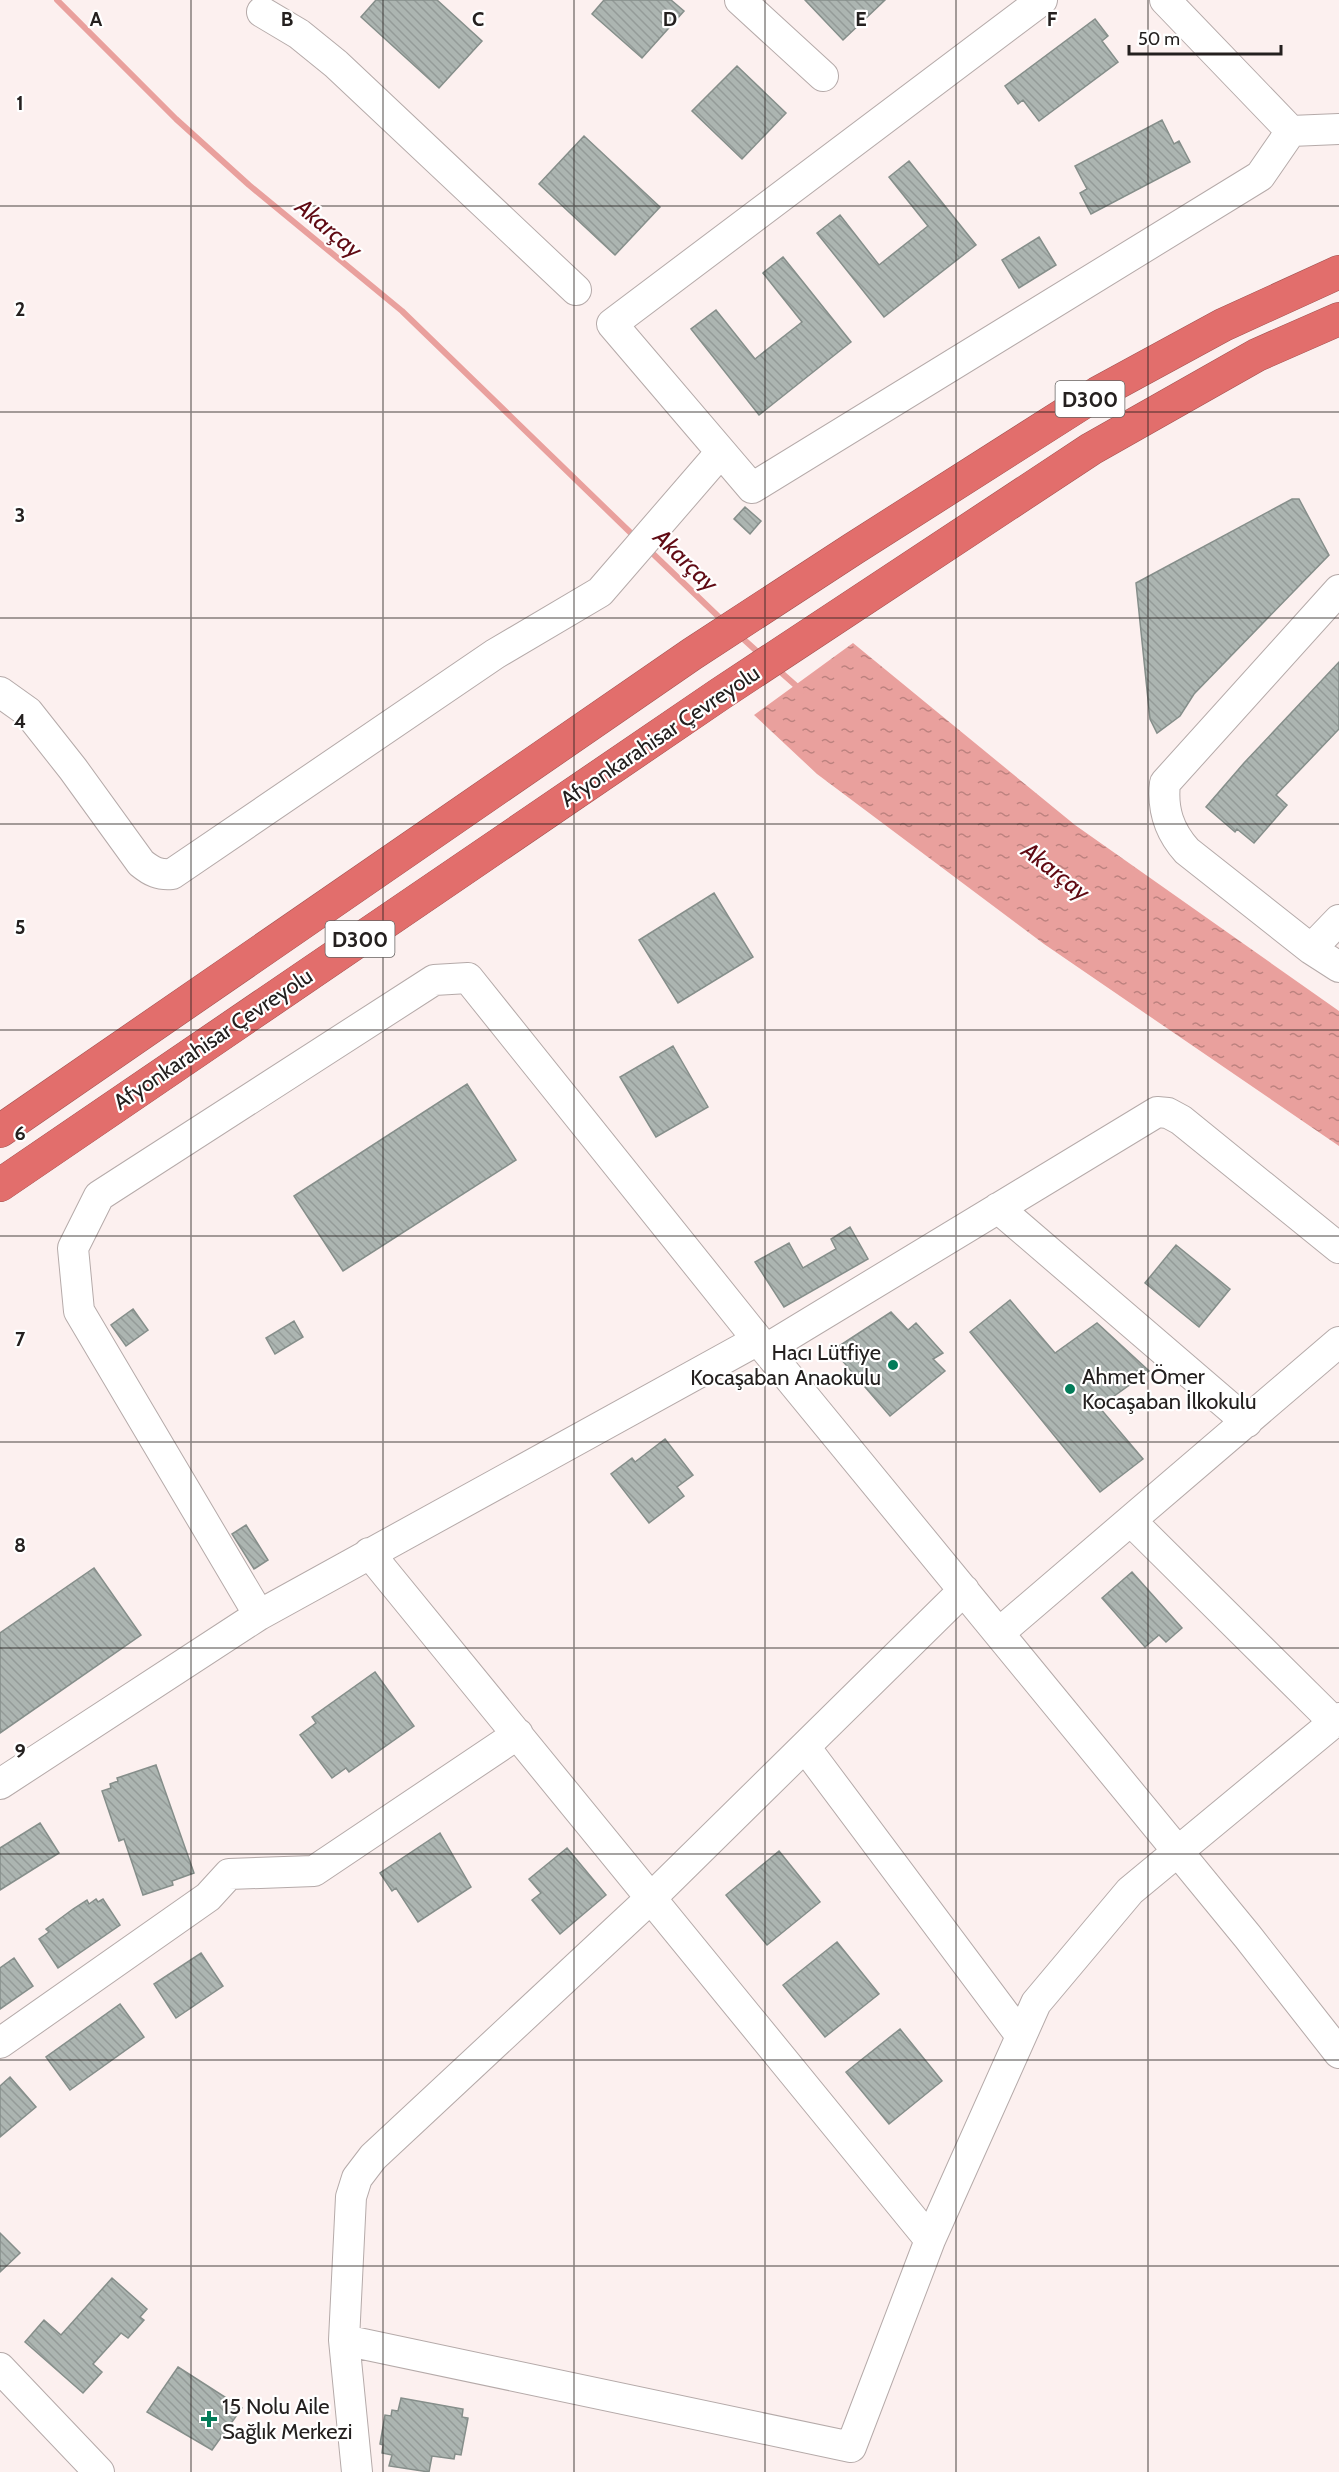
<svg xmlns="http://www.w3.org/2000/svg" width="1339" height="2472" font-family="Cabin,sans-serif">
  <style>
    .water { fill: url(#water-ripples) }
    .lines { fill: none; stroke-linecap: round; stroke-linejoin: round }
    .stream { stroke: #e9a09d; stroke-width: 6 }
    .building { fill: url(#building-back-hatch); stroke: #858e8a; stroke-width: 1.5 }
    .minor-casing { stroke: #b5aaa9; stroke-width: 32 }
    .highway-casing { stroke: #a05351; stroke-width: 34 }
    .minor { stroke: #fff; stroke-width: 30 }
    .highway { stroke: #e26e6c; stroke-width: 33 }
    .grid { fill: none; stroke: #24201f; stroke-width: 1.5; stroke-opacity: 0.55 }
    .poi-dot { fill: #037c59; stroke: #fff; stroke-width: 2 }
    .labels { text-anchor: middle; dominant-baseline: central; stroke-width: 4.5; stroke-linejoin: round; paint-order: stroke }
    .shield { fill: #fff; stroke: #666362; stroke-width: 1.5 }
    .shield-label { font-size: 21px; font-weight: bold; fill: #24201f }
    .street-label { font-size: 22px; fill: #24201f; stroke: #fff }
    .poi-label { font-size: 22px; fill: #24201f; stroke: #fff; text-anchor: start }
    .water-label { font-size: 24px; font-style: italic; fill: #600a13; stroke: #fff }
    .grid-label { font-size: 20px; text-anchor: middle; font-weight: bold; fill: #24201f; stroke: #fff; stroke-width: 4.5; stroke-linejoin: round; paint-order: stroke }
  </style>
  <defs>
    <pattern id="water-ripples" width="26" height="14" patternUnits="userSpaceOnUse" patternTransform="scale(1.5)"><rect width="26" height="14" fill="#e9a09d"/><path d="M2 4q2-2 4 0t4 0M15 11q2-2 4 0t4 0" fill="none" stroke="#bd827f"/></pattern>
    <pattern id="building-back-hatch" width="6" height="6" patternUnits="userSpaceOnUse" patternTransform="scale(1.5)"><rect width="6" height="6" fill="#acb5b1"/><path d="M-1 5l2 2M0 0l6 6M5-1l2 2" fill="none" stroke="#949b98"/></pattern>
  </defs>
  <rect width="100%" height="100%" fill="#fcf0ef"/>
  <path class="water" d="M853,643L1075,825L1339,1011V1146L1044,944L817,774L754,715Z"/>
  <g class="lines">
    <path class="stream" d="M57,0L176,119L249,185L402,311L636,538
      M648,549L723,621
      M740,636L761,655
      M776,668L802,691"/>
  </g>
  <path class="building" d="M376,0H437L482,41L439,88L361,17Z
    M604,0H671L684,11L642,58L592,14Z
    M805,0H885L843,40Z
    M1095,19L1108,36L1102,41L1118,62L1039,121L1023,100L1018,104L1005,86Z
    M737,66L786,113L742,159L692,111Z
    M1162,120L1174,144L1179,141L1190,162L1091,214L1080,193L1087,189L1075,166Z
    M584,136L660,207L615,255L539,184Z
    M909,161L976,245L884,317L817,233L840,215L879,265L928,226L889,177Z
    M1039,237L1056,265L1019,288L1002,260Z
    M783,257L851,342L759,415L691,329L716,310L755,359L802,322L763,273Z
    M1292,499H1299L1329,555L1194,694L1180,716L1157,733L1150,719L1136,583Z
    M745,507L761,521L750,534L734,519Z
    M1339,662V729L1276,795L1287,805L1254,843L1237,829L1235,832L1206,807L1244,763Z
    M714,893L753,957L678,1003L639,940Z
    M673,1046L708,1107L656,1137L620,1077Z
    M467,1084L516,1160L343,1271L294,1196Z
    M850,1227L868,1259L784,1307L755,1262L789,1243L803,1268L836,1249L831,1239Z
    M1176,1245L1230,1289L1199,1327L1145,1283Z
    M1010,1300L1055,1353L1097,1323L1149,1371L1099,1407L1143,1459L1100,1492L970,1332Z
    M133,1309L148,1330L126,1346L111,1325Z
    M891,1312L908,1330L916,1323L943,1353L933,1359L945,1371L890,1416L833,1350Z
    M294,1321L303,1337L275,1354L266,1338Z
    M665,1439L693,1475L677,1487L684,1496L649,1523L611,1474L632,1458L635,1462Z
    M246,1525L268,1560L254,1569L232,1534Z
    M94,1568L141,1635L0,1733V1633Z
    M1132,1572L1182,1628L1166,1642L1159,1635L1145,1647L1102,1598Z
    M375,1672L414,1726L349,1772L346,1768L332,1778L300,1735L316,1723L312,1717Z
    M156,1765L194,1873L172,1881L173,1885L143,1895L124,1839L119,1841L102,1791L111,1788L110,1784L118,1781L117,1778Z
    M40,1823L59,1853L0,1890V1848Z
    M440,1833L471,1887L418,1922L396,1888L392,1891L380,1873Z
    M567,1848L606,1895L560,1934L532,1900L541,1893L529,1879Z
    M779,1851L820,1902L767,1945L726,1895Z
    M96,1899L98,1902L103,1899L120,1925L58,1968L39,1939L49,1932L46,1929L73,1909L87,1900L89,1904Z
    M837,1942L879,1994L825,2037L783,1985Z
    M201,1953L223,1986L176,2018L154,1984Z
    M14,1958L33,1986L0,2009V1968Z
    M120,2004L144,2037L70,2090L46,2057Z
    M900,2029L942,2081L889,2124L846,2072Z
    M10,2077L36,2107L0,2137V2086Z
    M0,2233L20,2253L0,2272Z
    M112,2278L147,2309L140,2317L144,2320L128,2338L121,2333L93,2364L102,2372L83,2393L25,2342L44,2320L61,2335Z
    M178,2367L242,2408L212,2450L147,2412Z
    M401,2398L463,2409L462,2417L468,2418L461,2455L455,2454L454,2459L432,2456L429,2472L389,2466L392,2455L382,2453L383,2445L380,2444L385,2415L391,2416L392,2410L398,2411Z"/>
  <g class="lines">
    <defs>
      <path id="minor" d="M740,0L823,76
        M1042,0L612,324L752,488L1260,176L1291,131
        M1165,0L1291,131L1339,129
        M262,12L299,34L336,64L576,290
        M1339,590L1165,783C1162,810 1169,831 1187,851L1311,949L1339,967
        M0,692L28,712L73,769L141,863C152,872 159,875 172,874L495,654L600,592L721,452
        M1311,949L1339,920
        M998,1208L1247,1422
        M766,1349L1157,1112L1168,1113L1181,1120L1339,1248
        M1131,1521L1334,1722
        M369,1553L930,2240
        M259,1615L79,1311L73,1248L99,1196L434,980L468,978L758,1340L1248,1937L1339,2053
        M999,1633L1339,1342
        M805,1747L1021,2036
        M0,1784L259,1615L758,1340
        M0,2043L208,1897L229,1874L314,1871L518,1734
        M344,2340L851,2447L930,2240L1036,2003L1130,1891L1339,1718
        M0,2368L99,2472
        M357,2472L344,2340L351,2197L357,2178L373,2157L651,1898L964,1590"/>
      <path id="highway" d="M0,1131L692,654L853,549L1098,393L1223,325L1339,272
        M0,1185L720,694L1091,449L1257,355L1339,319"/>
    </defs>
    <use href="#minor" class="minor-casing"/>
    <use href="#highway" class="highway-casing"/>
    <use href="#minor" class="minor"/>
    <use href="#highway" class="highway"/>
  </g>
  <path class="grid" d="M191,0V2472M383,0V2472M574,0V2472M765,0V2472M956,0V2472M1148,0V2472M0,206H1339M0,412H1339M0,618H1339M0,824H1339M0,1030H1339M0,1236H1339M0,1442H1339M0,1648H1339M0,1854H1339M0,2060H1339M0,2266H1339"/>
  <g class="poi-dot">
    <circle cx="893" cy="1365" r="6"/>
    <circle cx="1070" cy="1389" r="6"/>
    <path d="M206 2410h6v6h6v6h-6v6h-6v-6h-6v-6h6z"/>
  </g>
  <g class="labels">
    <g class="shield">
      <rect x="1055.5" y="381" width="69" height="36" rx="4.5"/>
      <rect x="325.5" y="921" width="69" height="36" rx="4.5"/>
    </g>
    <g class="shield-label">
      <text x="1090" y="399">D300</text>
      <text x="360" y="939">D300</text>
    </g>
    <g class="street-label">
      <text transform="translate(660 736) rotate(-34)">Afyonkarahisar Çevreyolu</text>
      <text transform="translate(213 1039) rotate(-34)">Afyonkarahisar Çevreyolu</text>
    </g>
    <g class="poi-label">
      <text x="881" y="1352" text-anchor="end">Hacı Lütfiye<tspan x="881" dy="25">Kocaşaban Anaokulu</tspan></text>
      <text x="1082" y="1376">Ahmet Ömer<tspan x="1082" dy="25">Kocaşaban İlkokulu</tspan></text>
      <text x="222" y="2406">15 Nolu Aile<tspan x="222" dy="25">Sağlık Merkezi</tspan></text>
    </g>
    <g class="water-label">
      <text transform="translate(329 228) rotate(40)">Akarçay</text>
      <text transform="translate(686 560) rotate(44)">Akarçay</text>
      <text transform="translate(1056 871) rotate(38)">Akarçay</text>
    </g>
  </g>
  <g class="grid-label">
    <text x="96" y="26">A</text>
    <text x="287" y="26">B</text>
    <text x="478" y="26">C</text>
    <text x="670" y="26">D</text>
    <text x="861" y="26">E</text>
    <text x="1052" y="26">F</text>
    <text x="20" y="110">1</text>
    <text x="20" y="316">2</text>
    <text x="20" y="522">3</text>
    <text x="20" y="728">4</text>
    <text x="20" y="934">5</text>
    <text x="20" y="1140">6</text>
    <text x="20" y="1346">7</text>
    <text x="20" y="1552">8</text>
    <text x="20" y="1758">9</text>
  </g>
  <path d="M1129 45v9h152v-9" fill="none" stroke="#24201f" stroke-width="3"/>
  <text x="1138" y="45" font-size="18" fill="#24201f" stroke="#ffffff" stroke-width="4.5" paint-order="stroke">50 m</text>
</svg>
